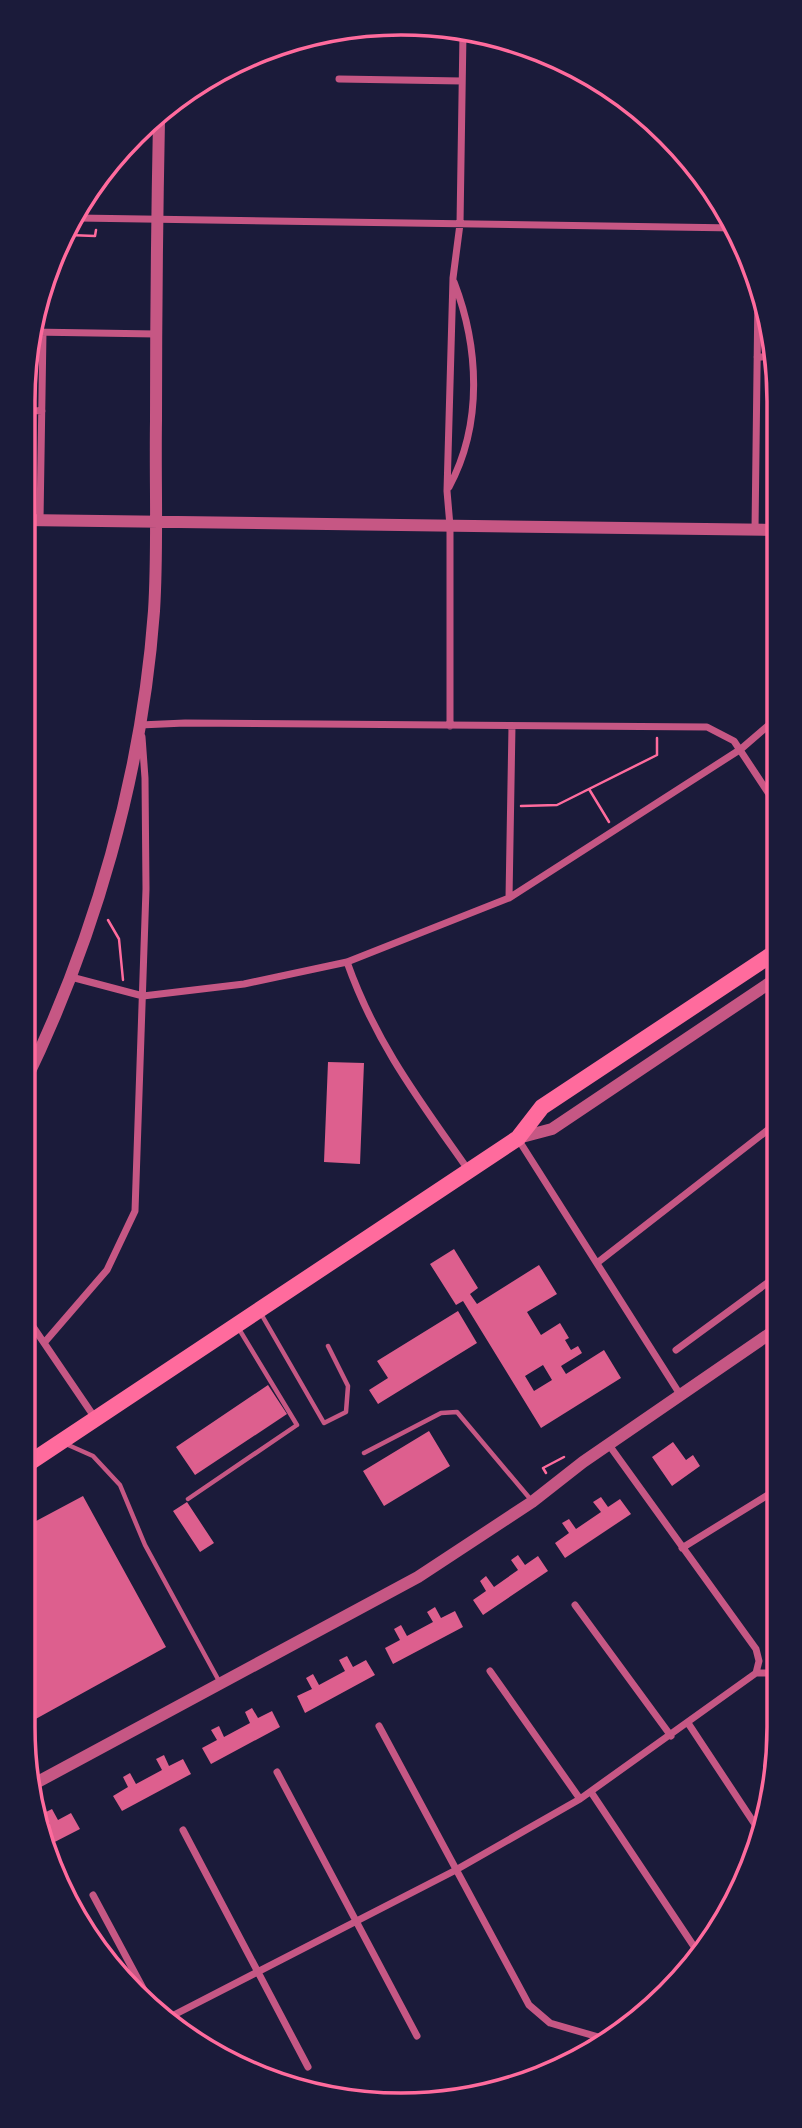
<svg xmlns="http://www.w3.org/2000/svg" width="802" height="2128" font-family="Quicksand,sans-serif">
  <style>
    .building { fill: #dd5f8e; fill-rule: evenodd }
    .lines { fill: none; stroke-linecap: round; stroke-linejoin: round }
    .path { stroke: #ff6b9d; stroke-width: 2.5 }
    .service { stroke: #c65784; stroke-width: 4.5 }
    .minor { stroke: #c65784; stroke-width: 7 }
    .tertiary { stroke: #c65784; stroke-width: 12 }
    .primary { stroke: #ff6b9d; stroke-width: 16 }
    .rim { fill: none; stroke: #ff6b9d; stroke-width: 3.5 }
  </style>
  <rect width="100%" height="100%" fill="#1b1b3a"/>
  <path class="building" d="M328,1062L364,1063L360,1164L324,1162Z
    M454,1249L478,1288L470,1294L477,1304L539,1265L557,1294L527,1312L541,1335L560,1323L569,1338L565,1340L571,1350L578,1346L582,1353L561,1366L566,1374L604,1350L621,1378L541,1428L463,1301L456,1305L430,1264ZM543,1365L552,1380L534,1391L525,1376Z
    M458,1311L477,1343L378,1404L369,1390L388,1378L377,1361Z
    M268,1385L287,1414L195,1475L176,1447Z
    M429,1431L450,1466L384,1506L363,1471Z
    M673,1442L686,1460L693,1455L700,1466L672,1486L652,1457Z
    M83,1496L166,1647L23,1726V1692L33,1686L23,1667V1528Z
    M601,1497L608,1507L620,1499L631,1514L565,1558L555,1543L569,1533L562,1523L569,1519L576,1529L601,1512L593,1502Z
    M187,1502L214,1543L200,1552L173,1511Z
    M518,1555L525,1565L538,1556L548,1571L483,1615L473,1600L486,1591L480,1581L486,1576L494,1587L518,1570L511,1560Z
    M435,1607L441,1618L455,1611L463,1627L393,1664L385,1648L400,1640L394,1629L401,1625L407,1636L433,1622L427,1612Z
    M347,1656L353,1667L366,1660L375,1675L305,1713L297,1696L312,1689L306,1678L313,1674L319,1685L345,1671L339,1660Z
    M252,1708L258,1718L272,1711L280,1727L211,1764L202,1748L217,1740L211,1730L219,1726L224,1737L250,1723L245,1712Z
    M164,1755L169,1766L183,1759L191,1774L122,1811L113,1796L128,1787L123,1777L130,1773L136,1784L162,1770L156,1759Z
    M52,1809L58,1820L71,1813L80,1829L43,1848L40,1829L50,1824L44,1813Z"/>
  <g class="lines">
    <path class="path" d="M69,235L95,236L96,230
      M589,789L609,822
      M521,806L557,805L657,755V738
      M108,920L119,939L123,980
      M546,1473L543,1468L564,1457"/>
    <path class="service" d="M260,1312L324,1423L346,1412L348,1386L328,1346
      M66,1444L93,1456L120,1485L145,1545L219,1681
      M364,1453L441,1413L457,1412L532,1501
      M188,1499L297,1425L239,1329"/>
    <path class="minor" d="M339,79L462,81
      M78,218L736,228
      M32,332L156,334
      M757,357H776
      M23,410L42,411
      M449,487C483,424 479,347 454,282
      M40,520L43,332
      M755,530L758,292
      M140,725L185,723L707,727L734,741L777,806
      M450,726V526L447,491L453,278L460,224L463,33
      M509,898L512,726
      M347,962C376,1044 420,1101 469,1171
      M71,977L143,996L244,984L347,962L509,898L741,749L777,718
      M518,1139L681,1396
      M597,1263L778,1122
      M23,1312L95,1418
      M44,1343L107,1270L135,1211L146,889L145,778L142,737
      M676,1350L778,1275
      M682,1548L779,1488
      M575,1605L671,1736
      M490,1671L580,1799
      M756,1673H779
      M688,1723L762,1835
      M379,1726L529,2005L550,2023L612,2041
      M277,1772L417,2036
      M591,1792L701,1957
      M183,1830L308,2067
      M93,1895L153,2007
      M168,2018L454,1871L580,1799L756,1673L759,1661L756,1649L609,1445"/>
    <path class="tertiary" d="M23,520L776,530
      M23,1086C95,939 142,775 154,611C158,548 155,484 156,421C156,321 157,220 159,120
      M518,1138L552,1129L777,978
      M32,1785L418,1577L532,1502L583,1462L778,1328"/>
    <path class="primary" d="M23,1467L518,1138L542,1107L777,951"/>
  </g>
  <path d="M0 0H802V2128H0ZM401 35H401A366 366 0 0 1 767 401V1727A366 366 0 0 1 401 2093H401A366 366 0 0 1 35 1727V401A366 366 0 0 1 401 35Z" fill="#1b1b3a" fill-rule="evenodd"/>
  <path class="rim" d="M401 35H401A366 366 0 0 1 767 401V1727A366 366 0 0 1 401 2093H401A366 366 0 0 1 35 1727V401A366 366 0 0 1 401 35Z"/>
</svg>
